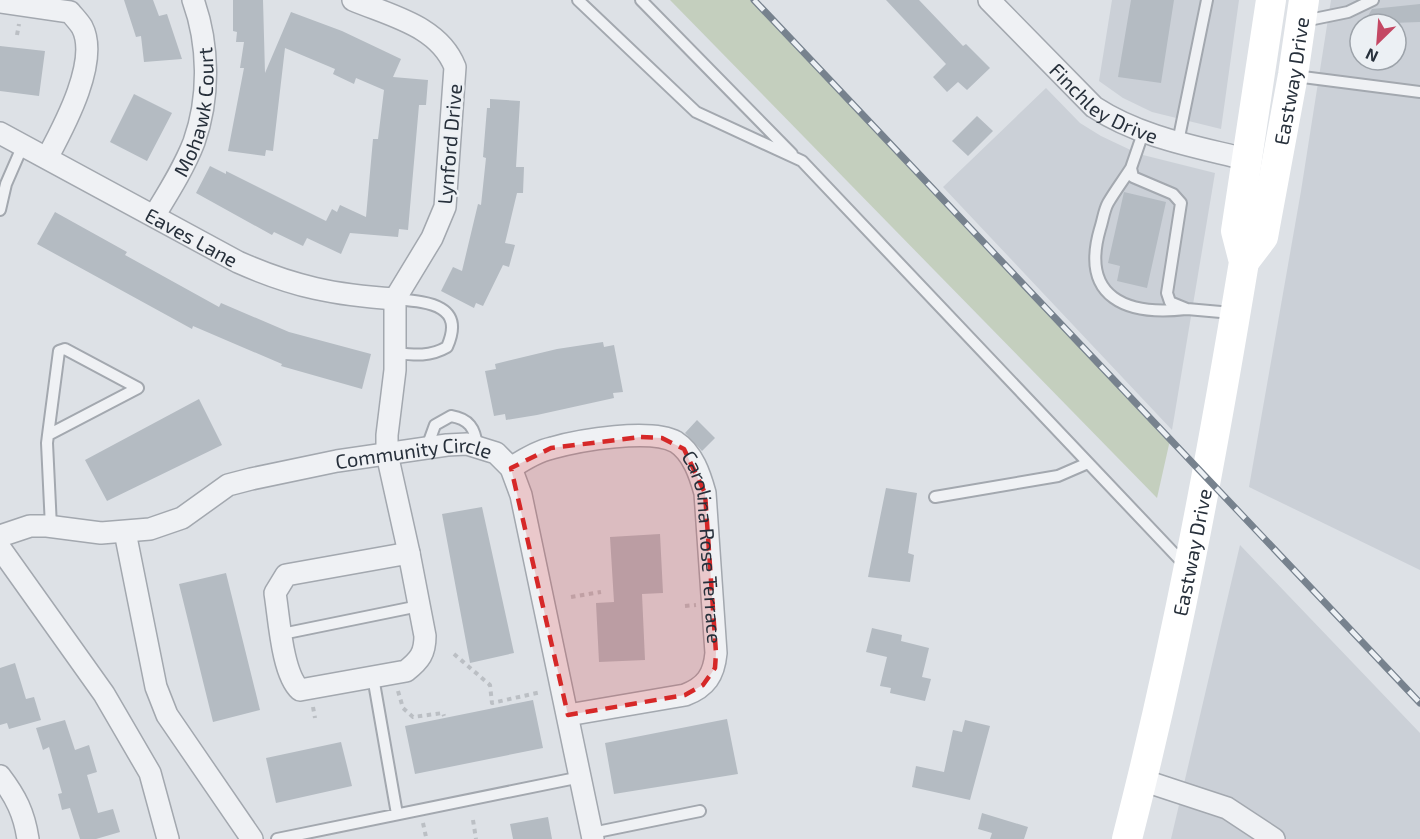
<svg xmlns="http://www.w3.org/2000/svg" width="1420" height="839" font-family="'Exo 2',sans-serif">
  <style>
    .built { fill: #cbd0d7; fill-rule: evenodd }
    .green { fill: #c4cfbe }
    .building { fill: #b4bbc2 }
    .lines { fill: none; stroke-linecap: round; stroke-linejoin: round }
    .lane-casing { stroke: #a3a8af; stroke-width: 14 }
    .street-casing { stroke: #a3a8af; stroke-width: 24 }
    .path { stroke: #bbbfc4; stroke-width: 4; stroke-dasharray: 4.5 4.5; stroke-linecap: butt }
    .lane { stroke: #eff1f4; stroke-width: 10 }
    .street { stroke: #eff1f4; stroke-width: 21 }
    .secondary { stroke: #fff; stroke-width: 30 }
    .rail-casing { stroke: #77828e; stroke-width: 7 }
    .rail { stroke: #ecf0f4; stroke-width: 4.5; stroke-dasharray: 14; stroke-linecap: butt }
    .marked { fill: #d62828; fill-opacity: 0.2; stroke: #d62828; stroke-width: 4.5; stroke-dasharray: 12 8; stroke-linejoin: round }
    .labels { text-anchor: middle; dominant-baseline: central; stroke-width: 5; stroke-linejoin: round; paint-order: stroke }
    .street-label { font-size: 20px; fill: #27303b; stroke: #ecf0f4 }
  </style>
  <rect width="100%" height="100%" fill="#dde1e6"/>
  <path class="built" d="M1112,0H1239L1221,129L1152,112L1123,98L1099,81Z
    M1331,0H1420V570L1249,487L1301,191ZM1360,24H1396V60H1360Z
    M1046,88L1080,123L1101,136L1139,154L1215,173L1172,430L943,187Z
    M1240,545L1420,733V839H1171Z"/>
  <path class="green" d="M670,0H752L1170,440L1157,498Z"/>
  <path class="building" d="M124,0H153L159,16L167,14L182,59L144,62L141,36L136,37Z
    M233,0H263L265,73L291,12L342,31L401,59L393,77L428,80L426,105H419L408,230L399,229L398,237L350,233L341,254L307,238L303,246L274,232L272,235L196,193L210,166L226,174V171L326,221L332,209L337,212L340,205L366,217L373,139H378L384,90L356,78L354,84L333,74L335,69L285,48L273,151L266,150L265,156L228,151L244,68H240L244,42H236L237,32L233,31Z
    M886,0H919L963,46L966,44L990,68L967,90L958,82L947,92L933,77L946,64Z
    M1131,0H1174L1161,83L1118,77Z
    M1420,4V22L1363,24L1372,9Z
    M0,46L45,51L39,96L0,91Z
    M134,94L172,113L147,161L110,142Z
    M490,99L520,101L516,167H524L523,193H517L505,243L515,245L509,267L503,265L483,306L476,303L474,308L441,291L453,267L462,271L478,204L481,205L486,158L483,157L487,108H490Z
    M977,116L993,131L968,156L952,141Z
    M1124,192L1166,202L1147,288L1117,281L1120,266L1108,263Z
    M55,212L127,252L125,255L219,307L221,303L289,332L371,354L362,389L281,366L282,364L193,326L192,329L37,244Z
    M603,342L604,347L614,345L623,392L613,393L614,398L537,415L506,420L505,414L494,416L485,371L496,369L495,364L557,349Z
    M199,399L222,445L107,501L85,460Z
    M697,420L715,438L702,451L685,433Z
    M886,488L917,493L908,553L914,555L910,582L868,577Z
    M482,507L514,653L470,663L442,514Z
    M660,534L663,593L642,594L645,660L599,662L596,603L614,602L610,537Z
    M226,573L260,710L213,722L179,584Z
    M872,628L902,635L901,641L929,648L922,677L931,679L925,701L890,693L891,688L880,686L887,657L866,652Z
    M15,663L26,699L34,697L41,720L9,729L7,723L0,725V668Z
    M533,700L543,748L415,774L405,726Z
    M727,719L738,774L614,794L605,743Z
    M65,720L75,750L89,745L97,772L87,775L98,813L113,809L120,832L96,839H80L70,808L62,810L58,794L62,793L49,747L43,750L36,728Z
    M965,720L990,726L970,800L912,787L916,766L944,772L953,730L962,732Z
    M341,742L352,786L276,803L266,758Z
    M982,813L1028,827L1024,839H990L992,833L978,829Z
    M548,817L552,839H513L510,824Z"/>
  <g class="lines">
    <defs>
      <path id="lane" d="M578,0L696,112L802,161L1185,565
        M641,0L792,154
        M1304,21L1348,12L1373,0
        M1295,76L1420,92
        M1143,133L1131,168L1133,177L1173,194L1181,203L1167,293L1170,302L1187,309L1232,313
        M1178,142L1207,0
        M1131,168C1124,179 1115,191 1108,203C1104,210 1103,220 1100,229C1080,298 1127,316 1186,309
        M0,210L6,184L23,145
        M395,353C414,355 430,357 447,347C466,304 427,302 395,299
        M48,435L138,388L65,349L59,351L48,435L47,443L51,527
        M427,447L435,425L451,416C469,419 475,428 477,446
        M935,497L1058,476L1088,463
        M282,634L419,606
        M373,677L397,814
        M592,833L700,811
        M277,839L581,777"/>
      <g id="street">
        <path d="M353,0C391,16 439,26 455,67L445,207L432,238L395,299"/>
        <path id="s1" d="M989,0L1094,107C1140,137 1193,146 1245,159"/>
        <path d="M0,2L70,12C74,17 79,22 82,27C100,61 63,128 47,158"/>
        <path id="s2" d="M0,133L238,262C294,287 335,295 395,299"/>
        <path id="s3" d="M154,216C168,193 184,168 194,142C210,97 209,44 193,0"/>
        <path d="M395,299V370L387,435V454L409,553"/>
        <path id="s4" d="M511,468C523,460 538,451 552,448C580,440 651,428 676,442C693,453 700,475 705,493L716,653C714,675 706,687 685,695L568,715"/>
        <path d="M125,532L156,687L167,715L252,839"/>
        <path id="s5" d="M0,536L30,526H47L101,533L150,529L182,518L228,485L251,479L337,461L447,445L467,444L496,453L511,468L521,495L593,839"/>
        <path d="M0,548L104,694L150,773L168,839"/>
        <path d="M409,553L425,636C425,653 420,660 406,671L300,690C282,674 279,617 275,593L286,575Z"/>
        <path d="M0,776C16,797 24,813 28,839"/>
        <path d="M1142,780L1227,808L1274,839"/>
      </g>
    </defs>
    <use href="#lane" class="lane-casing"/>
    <use href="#street" class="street-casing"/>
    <path class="path" d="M17,35L19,24
      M571,597L601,592
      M685,606L696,605
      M454,654L490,685L492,703L541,692
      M398,691L403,708L413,717L443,713L444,716
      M313,707L315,718
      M473,820L476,839
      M423,823L426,837"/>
    <use href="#lane" class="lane"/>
    <use href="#street" class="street"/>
    <g class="secondary">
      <path id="s6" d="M1244,262L1263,237L1293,75L1304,0"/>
      <path id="s7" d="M1127,839C1176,649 1212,456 1244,262L1236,231L1271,0"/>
    </g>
    <defs>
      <path id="rail" d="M754,0L1420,703"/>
    </defs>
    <use href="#rail" class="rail-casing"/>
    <use href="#rail" class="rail"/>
  </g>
  <path class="marked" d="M641,437L662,438L684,449L705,493L716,653L715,668L703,685L685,695L568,715L511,468L551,448Z"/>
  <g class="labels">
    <g class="street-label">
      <text stroke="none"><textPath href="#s6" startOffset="190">Eastway Drive</textPath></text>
      <text stroke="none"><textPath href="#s1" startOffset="156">Finchley Drive</textPath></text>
      <text stroke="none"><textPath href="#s3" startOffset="114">Mohawk Court</textPath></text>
      <text transform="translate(449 144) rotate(-85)">Lynford Drive</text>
      <text stroke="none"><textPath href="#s2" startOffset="218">Eaves Lane</textPath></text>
      <text stroke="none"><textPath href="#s5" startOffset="432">Community Circle</textPath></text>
      <text stroke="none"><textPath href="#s4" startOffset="285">Carolina Rose Terrace</textPath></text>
      <text stroke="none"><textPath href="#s7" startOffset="294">Eastway Drive</textPath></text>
    </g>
  </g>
  <g transform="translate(1378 42) rotate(205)"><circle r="28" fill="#ecf0f4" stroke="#9da3aa" stroke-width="1.5"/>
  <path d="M0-4.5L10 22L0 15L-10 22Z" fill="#c44864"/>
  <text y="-9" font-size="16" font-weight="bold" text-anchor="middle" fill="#27303b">N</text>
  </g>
</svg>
